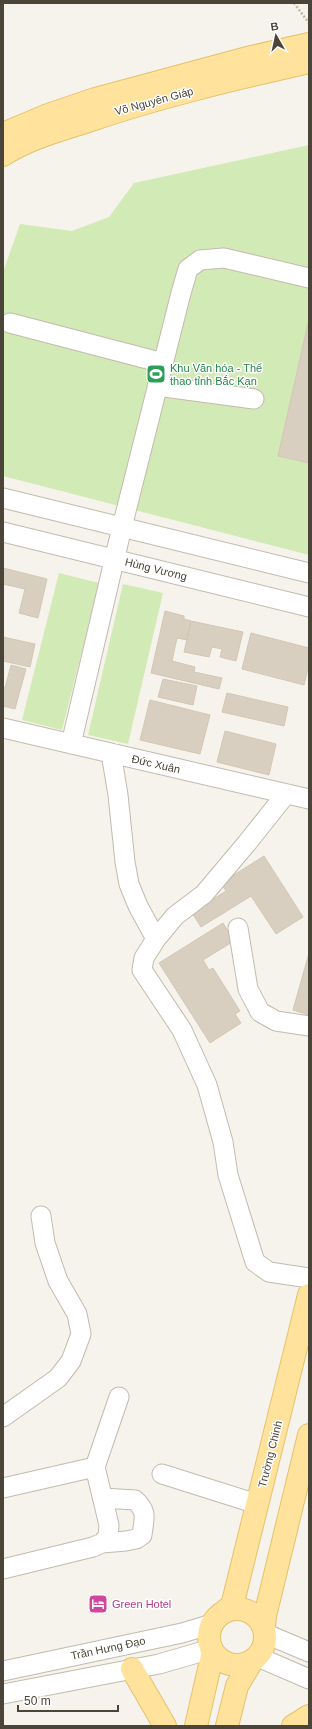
<svg xmlns="http://www.w3.org/2000/svg" width="312" height="1729" font-family="Arial,sans-serif">
  <style>
    .green { fill: #d2eab5 }
    .building { fill: #d8cfc1; stroke: #d3c7b4 }
    .lines { fill: none; stroke-linecap: round; stroke-linejoin: round }
    .minor-casing { stroke: #c2bbae; stroke-width: 21 }
    .major-casing { stroke: #e6c16a; stroke-width: 24 }
    .path { stroke: #c4b79f; stroke-width: 2.5; stroke-dasharray: 2 2; stroke-linecap: butt }
    .minor { stroke: #fff; stroke-width: 19 }
    .major { stroke: #ffe39c; stroke-width: 22 }
    .labels { text-anchor: middle; dominant-baseline: central; stroke-width: 3; stroke-linejoin: round; paint-order: stroke }
    .street-label { font-size: 11px; fill: #4b4439; stroke: #fff }
    .leisure-label { font-size: 11px; fill: #27864d; stroke: #fff; text-anchor: start }
    .hotel-label { font-size: 11px; fill: #b23c85; stroke: #fff; text-anchor: start }
  </style>
  <rect width="100%" height="100%" fill="#f6f3ec"/>
  <path class="green" d="M309,145V555L3,476V272L20,224L72,231L109,217L134,183Z
    M59,573L99,583L62,730L22,720Z
    M123,584L163,593L128,744L88,735Z"/>
  <path class="building" d="M309,319V463L278,456Z
    M3,568L47,579L38,618L19,613L25,589L3,584Z
    M165,611L184,616V619L191,621L187,640L177,638L172,661L195,667L194,672L222,678L219,689L151,673Z
    M191,621L243,632L236,661L220,657L222,649L212,647L209,657L184,652Z
    M251,633L309,648V664L304,685L242,669Z
    M3,637L35,644L30,667L3,661Z
    M11,665L26,669L15,709L3,706V687L5,688Z
    M163,679L197,686L193,705L158,697Z
    M227,693L288,707L284,726L222,712Z
    M150,700L210,715L200,754L140,740Z
    M225,731L276,744L269,775L217,762Z
    M264,856L303,917L276,934L251,896L201,927L192,913L226,891L221,883Z
    M223,923L234,941L203,960L209,970L213,968L240,1011L235,1014L241,1023L210,1043L159,963Z
    M309,953V1015L293,1010Z"/>
  <g class="lines">
    <defs>
      <path id="minor" d="M10,323L163,363
        M157,386L254,399
        M3,498L309,573
        M3,532L309,607
        M3,728L309,799
        M71,744L122,527L181,293L188,269L200,260L224,258L309,278
        M111,753L118,795L125,862L129,884L138,906L156,939
        M286,794L247,843L204,894L175,916L156,939L144,958L142,970L182,1030L207,1085L223,1142L228,1175L255,1262L269,1272L309,1278
        M238,928L248,989L260,1012L276,1021L309,1026
        M3,1417L58,1378L71,1361L81,1334L77,1314L58,1281L45,1243L41,1216
        M162,1474L257,1504
        M3,1488L95,1467
        M102,1543L126,1541L136,1539L142,1535C144,1518 148,1512 135,1500L103,1498
        M3,1569L93,1547L102,1543L108,1537L109,1525L95,1467L119,1397
        M266,1634L309,1652
        M258,1657L309,1679
        M3,1671L182,1633L212,1624
        M3,1694L159,1664L211,1649"/>
      <path id="major" d="M3,134L48,115L95,99L247,58L309,44
        M3,155C28,139 57,131 85,122C158,97 234,79 309,62
        M209 1637a28 28 0 1 1 56 0a28 28 0 1 1-56 0Z
        M226,1610L232,1606L309,1295
        M264,1626L265,1616L309,1435
        M132,1669L165,1726
        M196,1726L213,1652
        M227,1726L237,1686L252,1661
        M293,1726L309,1716"/>
    </defs>
    <use href="#minor" class="minor-casing"/>
    <use href="#major" class="major-casing"/>
    <path class="path" d="M294,3L309,23"/>
    <use href="#minor" class="minor"/>
    <use href="#major" class="major"/>
  </g>
  <defs>
    <symbol id="stadium-square" viewBox="-11 -11 22 22"><rect x="-9" y="-9" width="18" height="18" rx="4" fill="#2e9e5b" stroke="#fff"/><path d="M0-5a6.5 5 0 1 0 0 10a6.5 5 0 1 0 0-10ZM-3.5-1.8h7v3.6h-7Z" fill="#fff"/></symbol>
    <symbol id="hotel-square" viewBox="-11 -11 22 22"><rect x="-9" y="-9" width="18" height="18" rx="4" fill="#d1479c" stroke="#fff"/><path d="M-6-4.5h1.5V1H6V5H4.5V3h-9V5H-6ZM-4 0a1.8 1.8 0 1 1 3.6 0ZM.5 0V-2.5h3Q6-2.5 6 0Z" fill="#fff"/></symbol>
  </defs>
  <g fill-rule="evenodd">
    <use href="#stadium-square" x="145" y="363" width="22" height="22"/>
    <use href="#hotel-square" x="87" y="1593" width="22" height="22"/>
  </g>
  <g class="labels">
    <g class="street-label">
      <text transform="translate(154 101) rotate(-15)">Võ Nguyên Giáp</text>
      <text transform="translate(156 569) rotate(14)">Hùng Vương</text>
      <text transform="translate(156 764) rotate(13)">Đức Xuân</text>
      <text transform="translate(270 1454) rotate(-76)">Trường Chinh</text>
      <text transform="translate(108 1648) rotate(-12)">Trần Hưng Đạo</text>
    </g>
    <g class="leisure-label">
      <text x="170" y="368">Khu Văn hóa - Thể<tspan x="170" dy="13">thao tỉnh Bắc Kạn</tspan></text>
    </g>
    <g class="hotel-label">
      <text x="112" y="1604">Green Hotel</text>
    </g>
  </g>
  <rect width="312" height="1729" fill="none" stroke="#4b4439" stroke-width="8"/>
  <g transform="translate(276 36) rotate(351)" stroke="#ffffff" stroke-width="3" paint-order="stroke">
  <path d="M0-3L7 15L0 10L-7 15Z" fill="#4b4439"/>
  <text y="-6" font-size="11" font-weight="bold" text-anchor="middle" fill="#4b4439">B</text>
  </g>
  <path d="M18 1705v6h100v-6" fill="none" stroke="#4b4439" stroke-width="2"/>
  <text x="24" y="1705" font-size="12" fill="#4b4439" stroke="#ffffff" stroke-width="3" paint-order="stroke">50 m</text>
</svg>
